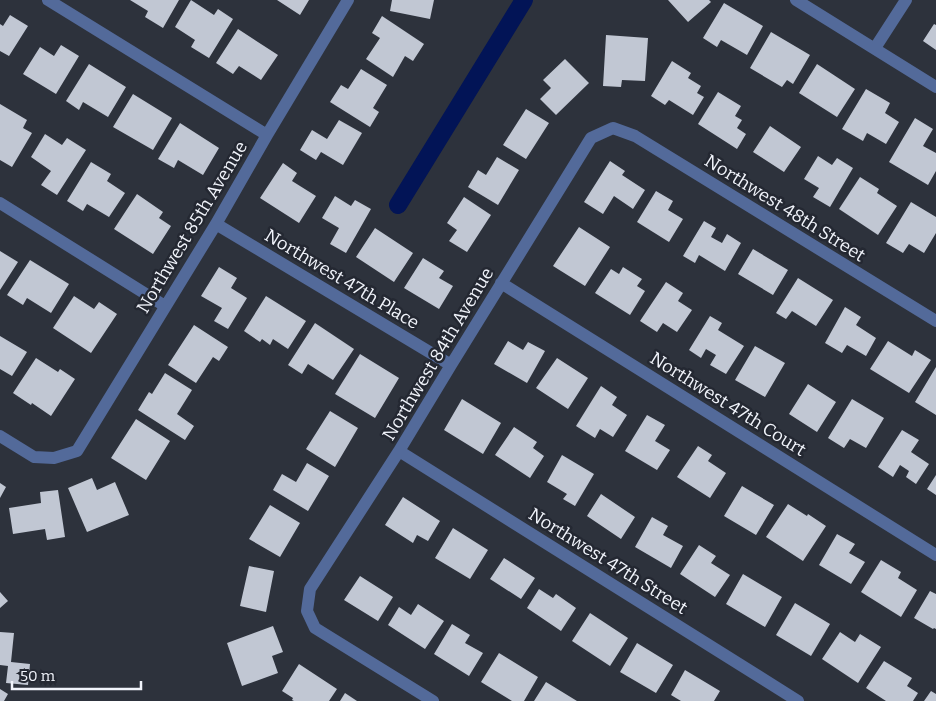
<svg xmlns="http://www.w3.org/2000/svg" width="936" height="701" font-family="Bitter,serif">
  <style>
    .lines { fill: none; stroke-linecap: round; stroke-linejoin: round }
    .canal { stroke: #021456; stroke-width: 18 }
    .building { fill: #c1c7d3 }
    .minor { stroke: #536a9a; stroke-width: 12 }
    .labels { text-anchor: middle; dominant-baseline: central; stroke-width: 5; stroke-linejoin: round; paint-order: stroke }
    .street-label { font-size: 18px; fill: #f1f4fb; stroke: #242832 }
  </style>
  <rect width="100%" height="100%" fill="#2d323c"/>
  <g class="lines">
    <path class="canal" d="M398,205L524,0"/>
  </g>
  <path class="building" d="M130,0H179L163,28L145,17L148,11Z
    M191,0L214,15L218,9L233,19L209,58L191,47L195,40L175,27Z
    M277,0H309L300,15Z
    M392,0H434L430,19L390,11Z
    M668,0H709L711,2L688,22Z
    M724,3L763,26L747,55L721,40L717,47L703,38Z
    M10,15L28,26L9,56L0,51V24L3,26Z
    M382,16L424,44L413,61L405,56L393,77L366,59L380,38L372,33Z
    M934,24L936,25V50L923,41Z
    M238,29L278,55L261,80L239,66L233,74L216,63Z
    M771,32L810,55L793,84L787,80L782,87L750,68Z
    M606,35L648,38L645,81L622,80L621,87L603,86Z
    M61,45L79,56L56,94L23,74L40,47L54,56Z
    M565,59L589,83L556,115L540,99L551,88L543,80Z
    M672,61L691,73L688,78L701,86L697,93L704,97L693,115L669,100L665,105L651,96Z
    M89,64L126,87L108,117L83,102L79,110L66,101Z
    M817,64L855,89L837,117L799,93Z
    M361,69L387,85L373,108L379,112L370,127L330,102L341,85L348,89Z
    M866,89L890,103L885,113L899,122L886,144L867,133L863,141L842,129Z
    M718,92L741,106L735,116L742,120L737,128L746,134L737,149L698,124Z
    M133,94L172,118L153,150L113,127Z
    M0,104L27,120L23,128L32,133L12,167L0,160Z
    M526,109L549,123L526,159L503,145Z
    M915,118L933,129L923,146L936,153V171L928,185L889,162Z
    M339,120L362,133L343,165L321,152L316,160L300,150L312,130L327,139Z
    M180,123L219,148L203,175L178,160L174,168L158,159Z
    M770,126L801,147L784,172L753,152Z
    M45,134L62,145L67,138L86,150L57,195L41,185L51,171L31,157Z
    M818,156L832,165L837,158L853,168L830,207L813,197L819,188L804,179Z
    M497,157L519,170L498,205L468,187L478,170L486,175Z
    M610,161L625,171L622,175L645,190L633,209L614,196L603,214L584,202Z
    M91,162L111,174L107,181L125,193L109,217L87,204L83,211L67,201Z
    M283,163L297,173L292,181L316,196L299,223L260,198Z
    M860,177L879,189L877,193L897,206L878,235L839,209Z
    M656,191L673,201L668,210L683,219L669,242L637,222Z
    M137,194L163,212L159,218L171,226L153,254L114,229Z
    M335,196L351,206L355,200L371,209L346,253L330,244L339,228L322,218Z
    M464,197L491,215L467,252L449,241L457,230L447,223Z
    M911,202L936,217V233L924,253L909,244L903,253L886,243Z
    M704,221L716,228L711,237L722,243L727,234L741,243L725,271L699,255L695,263L683,256Z
    M579,227L610,247L585,286L553,266Z
    M375,228L413,253L394,282L356,257Z
    M753,249L788,270L773,295L738,274Z
    M0,251L18,262L0,290Z
    M423,258L444,271L439,278L453,286L439,309L404,288Z
    M30,260L69,284L51,313L27,298L23,305L7,295Z
    M219,267L237,278L231,288L247,298L228,329L214,321L222,308L201,296Z
    M623,267L642,279L637,286L645,291L630,315L595,293L611,269L619,274Z
    M798,278L833,300L816,326L792,311L786,319L776,313Z
    M666,282L683,293L678,301L692,310L677,332L663,323L657,332L640,321Z
    M74,296L94,309L99,302L117,314L91,353L53,328Z
    M266,296L306,321L288,349L273,339L270,345L262,339L260,342L244,331Z
    M845,307L861,317L856,325L876,338L866,356L847,345L842,353L825,343Z
    M710,316L722,323L718,330L744,346L726,374L710,365L716,355L706,349L701,358L689,350Z
    M315,323L354,349L333,380L308,364L302,374L288,365Z
    M194,325L228,347L219,361L213,357L196,383L168,365Z
    M0,336L27,352L12,376L0,369Z
    M508,341L523,350L528,342L545,351L527,383L494,364Z
    M888,341L912,356L915,350L931,360L909,393L870,369Z
    M755,346L785,363L765,397L735,380Z
    M360,354L399,378L375,418L335,394Z
    M36,358L58,372L60,369L75,379L51,416L32,403L31,405L13,393Z
    M557,358L588,378L568,409L536,388Z
    M936,367V415L915,402Z
    M165,373L192,390L177,414L194,426L185,440L138,410L149,392L152,394Z
    M808,384L836,402L817,432L789,414Z
    M601,386L617,397L612,405L627,415L613,437L600,429L595,438L576,426Z
    M462,399L501,423L483,454L444,430Z
    M852,399L884,418L866,448L850,439L844,448L828,438Z
    M330,411L358,428L335,467L306,449Z
    M647,415L665,425L655,441L670,450L657,470L625,451Z
    M136,419L170,441L146,480L111,458Z
    M514,427L537,442L533,448L544,456L530,478L495,455Z
    M902,430L919,440L911,452L929,464L916,484L906,477L909,471L900,465L893,477L878,467Z
    M698,446L712,455L708,461L726,473L710,498L677,477Z
    M562,455L594,474L575,506L563,499L567,494L547,482Z
    M307,463L329,476L308,511L273,490L282,474L296,482Z
    M936,475V495L927,489Z
    M92,478L97,490L115,482L129,515L87,532L68,488Z
    M0,483L6,487L0,498Z
    M742,486L774,505L756,535L724,516Z
    M58,490L65,537L47,540L45,529L13,534L9,508L41,503L40,492Z
    M601,494L635,517L621,539L587,516Z
    M403,497L440,521L428,541L417,535L413,543L385,525Z
    M788,504L807,516L808,514L826,526L803,561L766,537Z
    M270,505L300,523L280,557L249,539Z
    M652,517L668,526L663,535L683,546L671,568L635,547Z
    M453,528L488,550L470,579L435,558Z
    M837,534L855,544L849,553L865,562L851,584L819,565Z
    M699,545L716,556L711,563L730,575L715,597L680,574Z
    M504,558L535,578L521,599L490,579Z
    M881,560L901,572L898,578L917,590L901,617L861,592Z
    M249,566L274,571L266,612L240,606Z
    M743,574L782,597L765,627L726,604Z
    M360,576L393,597L378,621L344,600Z
    M539,589L553,598L556,594L576,608L561,631L527,608Z
    M930,591L936,594V629L934,628L933,629L914,618Z
    M0,592L8,601L0,608Z
    M795,603L830,624L811,656L776,635Z
    M418,604L444,621L425,649L388,625L399,607L411,615Z
    M590,613L628,638L610,666L572,641Z
    M452,624L470,635L465,643L483,653L469,676L434,654Z
    M273,626L283,652L272,656L278,673L242,686L227,643Z
    M0,632L14,633L11,662L30,664L28,685L6,683L8,666L0,665Z
    M840,632L855,642L860,634L881,647L858,683L822,659Z
    M637,643L673,665L656,693L620,672Z
    M499,653L538,677L524,701H512L481,682Z
    M884,661L912,678L907,686L918,693L913,701H886L866,688Z
    M299,664L337,689L329,701H294L292,700L293,698L282,691Z
    M685,670L720,691L714,701H681L671,695Z
    M546,682L577,701H534Z
    M0,689L8,694L4,701H0Z
    M931,691L936,694V701H924Z
    M345,693L357,701H340Z"/>
  <g class="lines">
    <path class="minor" d="M48,0L267,135
      M796,0L936,87
      M875,48L906,0
      M0,203L165,306
      M216,224L451,365
      M501,283L936,555
      M0,436L34,457L54,458L77,451L216,224L267,135L348,0
      M399,451L798,701
      M433,701L315,628L307,611L310,589L399,451L451,365L591,138L613,128L635,136L936,321"/>
  </g>
  <g class="labels">
    <g class="street-label">
      <text transform="translate(785 208) rotate(32)">Northwest 48th Street</text>
      <text transform="translate(192 227) rotate(-59)">Northwest 85th Avenue</text>
      <text transform="translate(342 279) rotate(31)">Northwest 47th Place</text>
      <text transform="translate(438 354) rotate(-59)">Northwest 84th Avenue</text>
      <text transform="translate(728 404) rotate(32)">Northwest 47th Court</text>
      <text transform="translate(608 561) rotate(32)">Northwest 47th Street</text>
    </g>
  </g>
  <path d="M12 681v8h129v-8" fill="none" stroke="#f1f4fb" stroke-width="2.5"/>
  <text x="20" y="681" font-size="15" fill="#f1f4fb" stroke="#242832" stroke-width="4" paint-order="stroke">50 m</text>
</svg>
